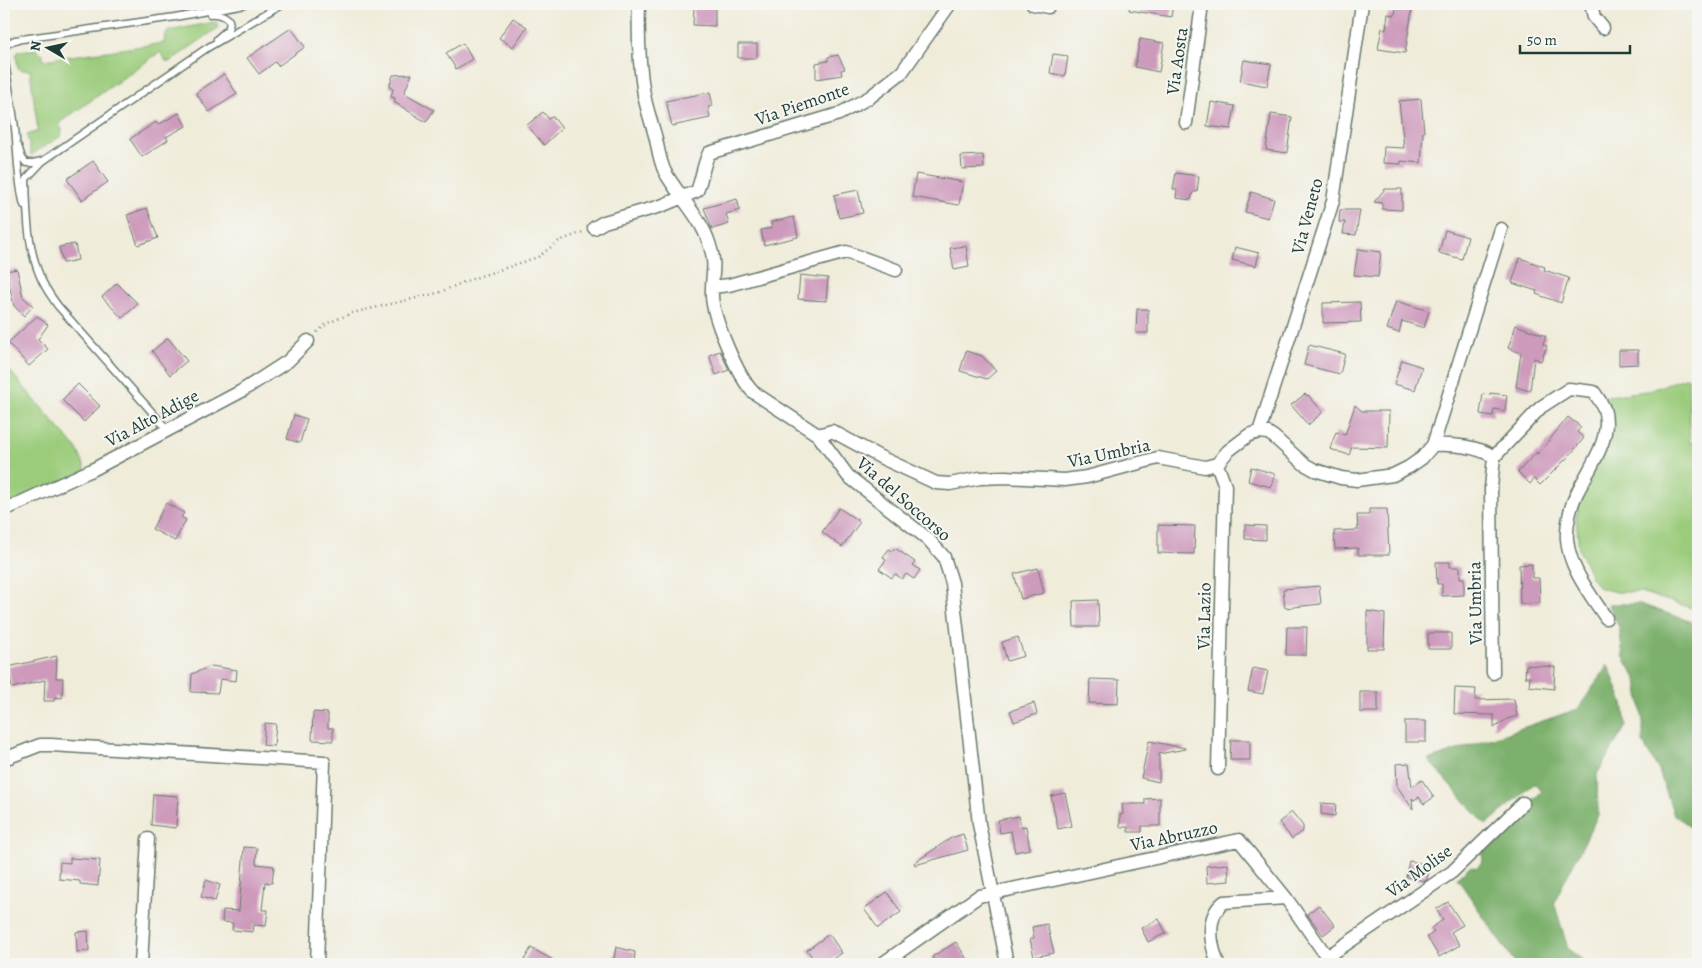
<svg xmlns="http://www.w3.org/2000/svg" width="1702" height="968" font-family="Alegreya,serif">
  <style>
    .green { fill: #9bcc7c; stroke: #5d8458 }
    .forest { fill: #7cb06c; stroke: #4e7650 }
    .building { fill: #cd9abc }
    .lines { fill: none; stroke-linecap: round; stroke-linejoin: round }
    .lane-casing { stroke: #687a6e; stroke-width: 9 }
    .street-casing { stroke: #687a6e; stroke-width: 15 }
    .path { stroke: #687a6e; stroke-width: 2.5; stroke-dasharray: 1 4; stroke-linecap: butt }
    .lane { stroke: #fff; stroke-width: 6 }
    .street { stroke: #fff; stroke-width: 12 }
    .labels { text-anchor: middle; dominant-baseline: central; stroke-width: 4; stroke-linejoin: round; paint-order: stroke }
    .street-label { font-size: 18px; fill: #1f3d34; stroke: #f6f6f2 }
  </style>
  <rect width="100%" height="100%" fill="#f6f6f2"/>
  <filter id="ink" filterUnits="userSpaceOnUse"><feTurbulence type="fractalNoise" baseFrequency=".02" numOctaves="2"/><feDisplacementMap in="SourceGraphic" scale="10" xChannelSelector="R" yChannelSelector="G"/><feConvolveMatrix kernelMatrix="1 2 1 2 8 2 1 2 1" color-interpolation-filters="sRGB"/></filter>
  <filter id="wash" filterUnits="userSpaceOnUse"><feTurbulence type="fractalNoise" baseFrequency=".0096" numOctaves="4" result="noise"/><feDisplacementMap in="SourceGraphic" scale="20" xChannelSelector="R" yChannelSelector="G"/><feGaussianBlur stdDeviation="1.12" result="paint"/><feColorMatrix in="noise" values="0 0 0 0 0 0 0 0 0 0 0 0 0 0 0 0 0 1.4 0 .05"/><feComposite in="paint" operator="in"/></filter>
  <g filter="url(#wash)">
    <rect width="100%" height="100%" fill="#f0ecda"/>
    <path class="green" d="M214,22L218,24V28L169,62L166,61L160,52L59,123L62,130L61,136L31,155L27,135L38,131L30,70H21L18,68L16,55L19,51L36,49L43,54V60L164,43L165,34L169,31Z
      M4,364L77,449L86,470L4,506Z
      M1688,377L1690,443H1698V610L1640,592H1616L1600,588L1592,579L1579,550L1576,517L1581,497L1610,417L1607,396L1647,391Z"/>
    <path class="forest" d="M1608,604H1640L1698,624V860L1690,826L1674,815L1659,771L1643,743V722L1637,680L1623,656L1619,627Z
      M1608,665L1623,703L1626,726L1597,774L1598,815L1554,902L1568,949L1588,964H1516L1457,878L1470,866L1477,868L1483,861L1482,852L1542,791L1534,784L1486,825L1428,760L1578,709Z"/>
    <g id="blocks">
      <path class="building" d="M1130,4H1173L1171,17L1129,10Z
        M694,7L715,8V26L693,25Z
        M1396,7L1412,10L1405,53L1378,49L1382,28L1386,29L1388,14L1395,15Z
        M513,18L527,27L513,47L499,38Z
        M291,28L305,47L278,66L275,62L259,74L247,58Z
        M1140,39L1164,43L1159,72L1135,67Z
        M463,43L472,59L456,69L446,53Z
        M738,44H757V58H738Z
        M1053,54L1068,56L1065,76L1050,73Z
        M838,55L845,69L841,70L842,75L816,79V63L828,61V57Z
        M1244,60L1271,64L1267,86L1240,81Z
        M224,74L237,94L209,112L196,93Z
        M412,74L404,93L434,110L426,122L394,102L395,98L391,97L393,89L389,87L393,75Z
        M710,92L713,106L708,107L710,118L672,126L666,101Z
        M1421,99L1424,132H1423L1421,163L1401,161V164L1383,163L1384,147L1404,148L1399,101Z
        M1211,102L1235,106L1231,129L1207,126Z
        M543,112L549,119L552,116L562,128L544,145L527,125Z
        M179,113L186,126L166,137L168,140L142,157L130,139L156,122L158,125Z
        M1271,114L1292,117L1287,153L1266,150Z
        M983,155L984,168L962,169L961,156Z
        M93,161L108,182L82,200L67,179Z
        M1176,173L1199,176L1197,192H1193L1191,200L1176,198L1177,190L1173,189Z
        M916,174L963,182L959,205L912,197Z
        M1385,189H1402V210L1382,209V203L1374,202Z
        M858,190L863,213L839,218L834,195Z
        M1251,192L1274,199L1268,218L1245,212Z
        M737,199L740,210L726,214L729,224L712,229L704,208Z
        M147,208L158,238L138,245L127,215Z
        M1340,210H1360L1356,235L1343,234L1345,222H1339Z
        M794,217L798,237L764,245L761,230L772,228L771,222Z
        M1445,230L1468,237L1462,259L1439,253Z
        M75,244L78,260L63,263L59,247Z
        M966,246L969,267L954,270L950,248Z
        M1235,247L1259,253L1256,266L1232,260Z
        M1358,249L1381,252L1378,277L1354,275Z
        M1520,258L1545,267L1544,270L1569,278L1561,303L1536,294L1537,291L1512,283Z
        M17,269L23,297L33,306L24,316L14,306L6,271Z
        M800,275L828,278L826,301L798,299Z
        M117,283L138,304L122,318L102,297Z
        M1396,301L1429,311L1424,328L1402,321L1399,333L1387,329Z
        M1360,302L1361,322L1323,323V303Z
        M1137,309H1148V333H1136Z
        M37,316L48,325L38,339L48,349L29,366L8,343Z
        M1516,325L1546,336L1543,344L1547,346L1541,361L1534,358L1530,391L1516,387L1521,353L1508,348Z
        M168,338L187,361L170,375L152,351Z
        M1309,345L1345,354L1340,374L1304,365Z
        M1619,350H1638V364L1619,365Z
        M720,351L729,370L716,375L709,355Z
        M966,351L982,356L996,371L987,379L960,371Z
        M1402,360L1422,367L1415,390L1394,384Z
        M78,384L100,406L84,422L62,400Z
        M1490,393L1507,395L1505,411L1494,409L1493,416L1480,414L1483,394L1490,395Z
        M1305,394L1307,396L1308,395L1323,412L1308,425L1291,405Z
        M1355,405L1362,411H1389L1388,448L1352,447L1349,455L1330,449L1336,432L1345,435Z
        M294,415L307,419L300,443L287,439Z
        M1568,417L1581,427L1577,432L1584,438L1570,455L1540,485L1534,479L1530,484L1518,472L1537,452L1538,454Z
        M1251,467L1275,474L1271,487L1248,481Z
        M166,503L184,513L181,517L186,520L175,541L152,529Z
        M839,508L860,522L842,547L822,532Z
        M1369,509H1387L1389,555H1358V548L1335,549L1334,531L1358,530L1357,515H1369Z
        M1158,525L1195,526L1194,554L1158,553Z
        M1245,525L1266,526V540L1245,539Z
        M895,548L915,562L913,565L920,570L914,579L906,574L902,579L895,574L892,578L879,569L886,560L883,557L889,549L892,551Z
        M1436,562H1450V567H1460V578H1464V595L1442,596V584H1437Z
        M1532,564V578H1539L1540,603L1520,604L1519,565Z
        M1038,568L1044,593L1021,599L1014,574Z
        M1319,586L1321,604L1285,608L1283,589Z
        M1098,600L1099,627H1074L1073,601Z
        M1367,611L1385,614L1384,649H1367Z
        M1287,627H1307L1306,655H1286Z
        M1428,633H1451V649H1428Z
        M1018,637L1024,656L1007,661L1002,642Z
        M57,656L56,678H63L62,698L55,697L54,701H44L45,680L12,688L8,667Z
        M1526,665L1555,667L1554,689L1529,686L1530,677H1525Z
        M211,666L237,670L236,681L220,679L218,693L191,692L192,674Z
        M1253,668L1268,671L1263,694L1248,691Z
        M1090,679L1119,680L1118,704L1089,703Z
        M1455,688L1476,689L1475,700L1514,699L1517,716L1507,719L1494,728V715L1454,714Z
        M1360,692H1378V712H1360Z
        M1034,703L1037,714L1014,722L1010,711Z
        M313,712L328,713V728H333V741L312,740Z
        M1405,721H1426V742H1405Z
        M265,723L276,724L274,746L263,745Z
        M1231,740H1250V760H1230Z
        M1149,741L1185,748V749L1159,754V782L1141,778Z
        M1409,763L1412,787L1422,780L1434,797L1424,804L1419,797L1414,800L1412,798L1413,809L1397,786L1396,764Z
        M1065,793L1072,826L1058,829L1051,796Z
        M153,794L178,796L176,828L151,825Z
        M1160,798V826H1142V832H1128V827H1120V815L1123,814L1122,804H1145V799Z
        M1321,803L1336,804L1335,816L1321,814Z
        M1292,812L1303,826V831L1292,839L1279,822Z
        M1019,816L1021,827L1026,826L1030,849L1015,852L1011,831L1000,833L998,820Z
        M963,834L968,850L915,865L914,863L951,838Z
        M244,847L257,848L256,864L274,866L272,883L265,882L262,910H268L266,926L254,925L253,932L232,930L233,923L222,922L223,910L239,911Z
        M70,858L100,860L98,886L80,884V881L59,879L60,862L70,863Z
        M1409,861L1430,865L1427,879L1425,881L1406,877Z
        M1228,864L1229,881L1207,883L1206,866Z
        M206,880L220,885L215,901L201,897Z
        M887,892L901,912L878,928L864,909Z
        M1448,902L1463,925L1451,932L1460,945L1439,957L1427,937L1434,932L1431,928L1443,920L1436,909Z
        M1319,905L1335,926L1323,935L1307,914Z
        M1159,919L1166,933L1148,942L1141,928Z
        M1047,924L1054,953L1034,957L1030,939L1034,938L1032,927Z
        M88,931L89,951L77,952L76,932Z
        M829,934L842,953L825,964H817L807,950Z
        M956,942L970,964H937L932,957Z
        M616,947L635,952L634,964H613Z
        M531,948L560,964H522Z"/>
    </g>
  </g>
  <g filter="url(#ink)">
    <use href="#blocks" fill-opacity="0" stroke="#687a6e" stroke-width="1"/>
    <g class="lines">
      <defs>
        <path id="lane" d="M210,14C220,13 236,18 227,30C224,33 220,36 217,39
          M4,51L7,44L15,40L175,17L244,4
          M4,53C7,82 14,110 16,139C18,162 18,183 24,205
          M18,146L22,158L26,163H33L42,161
          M167,429L58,306C51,296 44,287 40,276C27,246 27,211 26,179L43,161L207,48L282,4"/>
        <path id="street" d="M639,4C638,34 639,65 644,95C647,110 652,124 656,139C658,149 660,162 665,172C679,197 702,218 710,246C717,267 711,275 712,295C712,316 738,377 753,392L818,435L848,476L928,539L944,557L952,583L979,824L1007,964
          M1033,4L1048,7V4
          M1591,4L1594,17L1603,28
          M1186,123L1202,4
          M594,228L604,222L661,206L697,191C702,179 703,165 709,153L839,114L870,97L902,72L950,4
          M712,287L729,285L846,252L896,270
          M1259,432L1333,201L1362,4
          M818,435L832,431L880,457L936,483L950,484L980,478L1005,477L1065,480L1087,477L1158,458L1205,467L1217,464L1228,451L1249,435L1259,432L1268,433L1274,437L1304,464L1315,470L1341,478L1357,480L1393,475L1409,467L1422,458L1433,445C1452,444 1478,446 1494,457L1491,488L1493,673
          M1433,445L1501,229
          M1494,457L1541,407L1569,389L1594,392C1597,397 1602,403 1604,409C1613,437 1590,467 1578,491C1571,504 1566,524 1567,539C1569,568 1590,594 1606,618
          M1217,464L1225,486L1218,769
          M4,510L94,469L240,392L288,361L308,341
          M4,759L40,745H51L324,762L317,964
          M1327,957L1452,872L1523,803
          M141,964L148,839
          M882,964L979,896L1239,840L1286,898L1332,964
          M1218,964C1211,945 1205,917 1224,902L1286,898"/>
      </defs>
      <use href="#lane" class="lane-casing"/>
      <use href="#street" class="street-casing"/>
      <path class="path" d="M317,332L328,323L352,313L438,293L466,281L538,257L559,241L583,232"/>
      <use href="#lane" class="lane"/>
      <use href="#street" class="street"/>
    </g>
  </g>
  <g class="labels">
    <g class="street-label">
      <text transform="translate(1177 61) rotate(-82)">Via Aosta</text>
      <text transform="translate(802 104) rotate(-19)">Via Piemonte</text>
      <text transform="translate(1307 216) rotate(-75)">Via Veneto</text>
      <text transform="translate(152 418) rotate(-28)">Via Alto Adige</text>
      <text transform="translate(1109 453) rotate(-12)">Via Umbria</text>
      <text transform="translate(904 499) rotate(41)">Via del Soccorso</text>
      <text transform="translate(1475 603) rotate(-91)">Via Umbria</text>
      <text transform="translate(1204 616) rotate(-89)">Via Lazio</text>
      <text transform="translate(1174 836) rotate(-12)">Via Abruzzo</text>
      <text transform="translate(1419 871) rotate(-36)">Via Molise</text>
    </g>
  </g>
  <rect width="1702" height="968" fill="none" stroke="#f6f6f2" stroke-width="20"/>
  <g transform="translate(48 48) rotate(279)" stroke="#f6f6f2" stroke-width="4" paint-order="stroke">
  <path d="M0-4L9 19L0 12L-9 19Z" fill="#1f3d34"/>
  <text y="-8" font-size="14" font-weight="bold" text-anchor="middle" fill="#1f3d34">N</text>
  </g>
  <path d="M1520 45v8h110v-8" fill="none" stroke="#1f3d34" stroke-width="2.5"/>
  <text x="1527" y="45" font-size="15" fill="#1f3d34" stroke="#f6f6f2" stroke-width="4" paint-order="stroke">50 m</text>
</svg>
